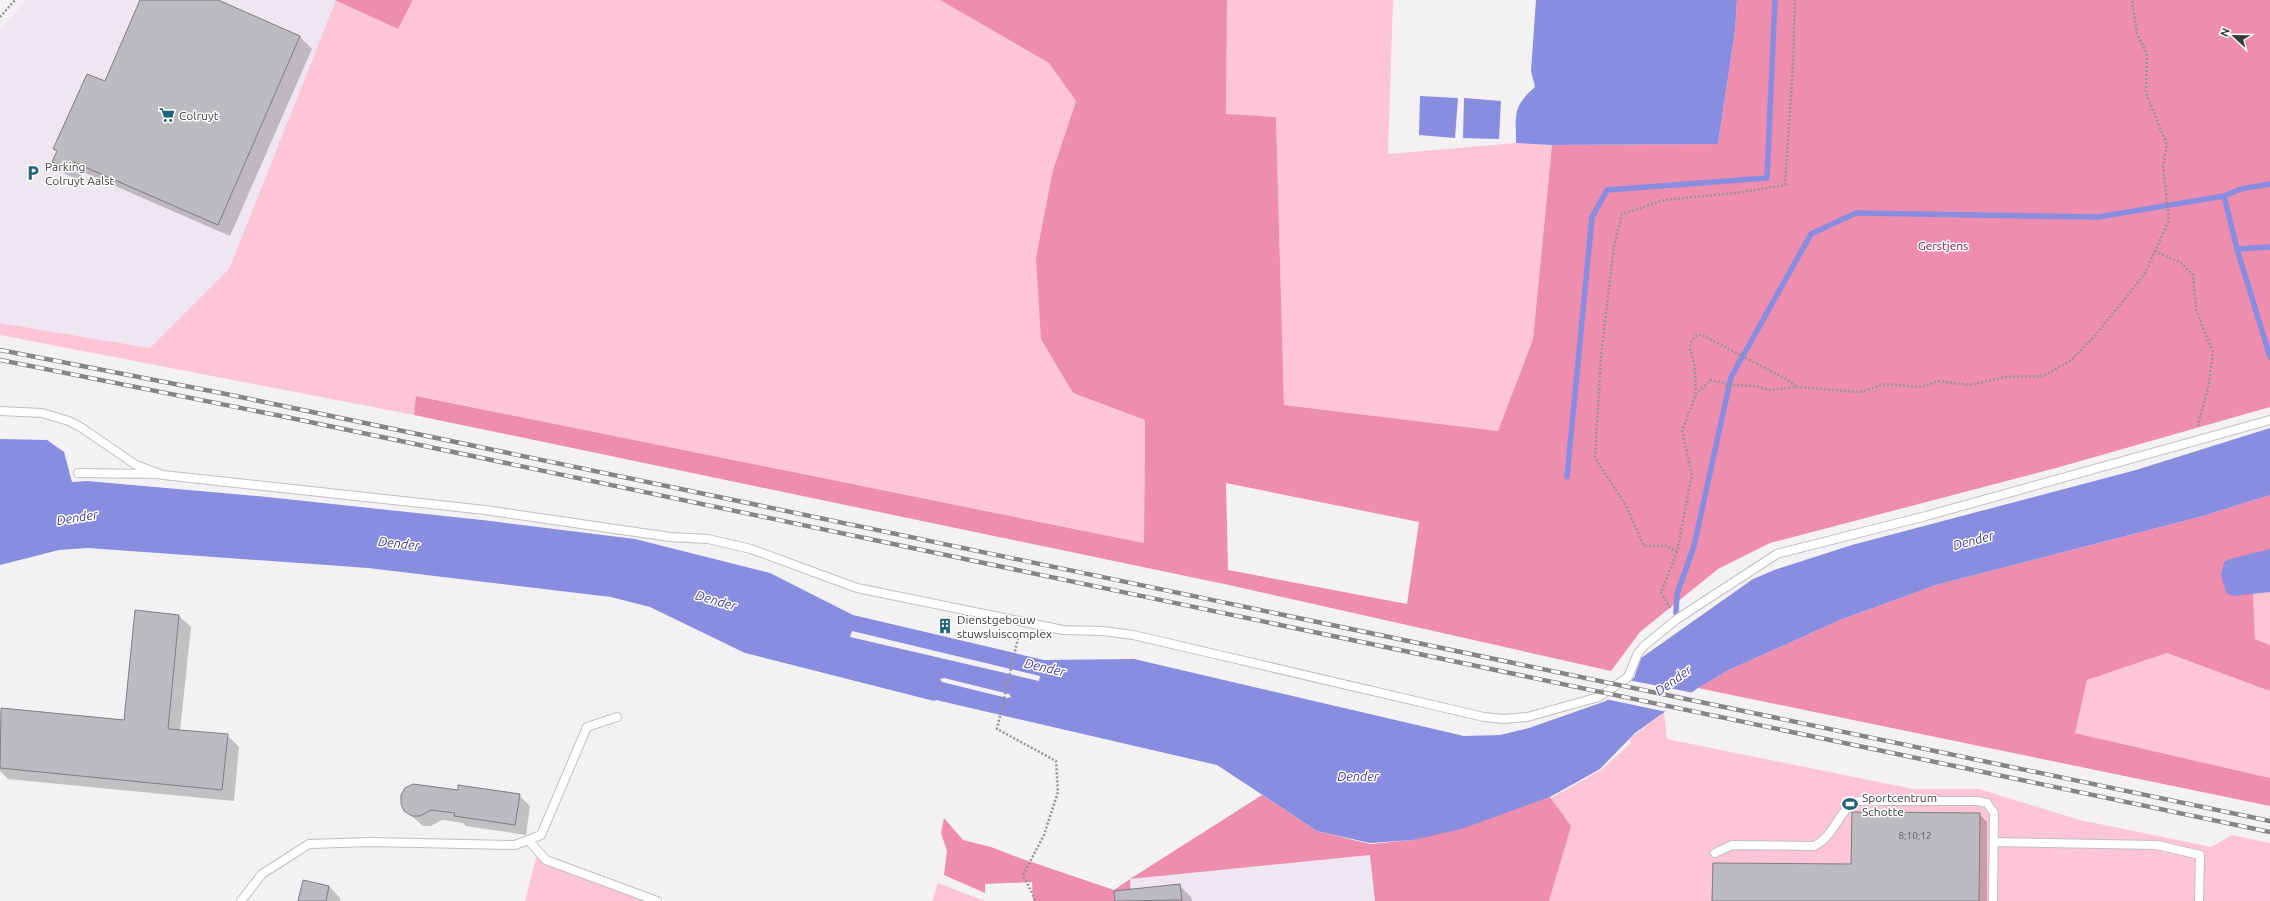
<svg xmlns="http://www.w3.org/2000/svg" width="2270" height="901" font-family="Ubuntu,sans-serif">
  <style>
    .built { fill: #eee6f0 }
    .green { fill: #fdc5d6 }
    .forest { fill: #ee8dae; fill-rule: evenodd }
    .water { fill: #888de0; fill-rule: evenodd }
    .pier { fill: #f3f1f4 }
    .shadow { fill: #0003 }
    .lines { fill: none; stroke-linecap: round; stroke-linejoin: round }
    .stream { stroke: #888de0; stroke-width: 5.5 }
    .building { fill: #bcbbbf; stroke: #7d7c7f }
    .lane-casing { stroke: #c1bfc2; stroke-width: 10 }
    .path { stroke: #959395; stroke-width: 2.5; stroke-dasharray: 2 2; stroke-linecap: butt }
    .lane { stroke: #fff; stroke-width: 8 }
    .rail-casing { stroke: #868486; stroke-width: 4.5 }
    .rail { stroke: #fff; stroke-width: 3; stroke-dasharray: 9; stroke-linecap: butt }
    .labels { text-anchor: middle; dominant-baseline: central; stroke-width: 3; stroke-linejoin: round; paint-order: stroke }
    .number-label { font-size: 10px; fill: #5b5a5c }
    .poi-label { font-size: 12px; fill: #3b3a3b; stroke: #fff; text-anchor: start }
    .park-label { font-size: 12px; fill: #8b1b4e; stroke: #fff }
    .water-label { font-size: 13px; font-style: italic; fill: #4440a1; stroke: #fff }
  </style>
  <rect width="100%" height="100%" fill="#f3f1f4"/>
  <path class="built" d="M26,0H336L229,269L150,348L0,323V30Z
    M1371,855L1375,901H1131L1130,879Z"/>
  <path class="green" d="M336,0L398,29L413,0H940L1049,63L1076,101L1053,170L1073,393L1145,420L1144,543L417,396L414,415L0,335V323L150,348L229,269Z
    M1227,0H1393L1388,154L1516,143L1552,145L1533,339L1498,431L1284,405L1276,117L1226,115Z
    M2270,588V645L2255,639L2253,591Z
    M2167,653L2270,691V778L2075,733L2087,680Z
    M1664,712L1667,739L1913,789H1979L2080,820L2211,847L2232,835L2270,843V901H1549L1570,826L1551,798L1601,770L1631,743L1629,739Z
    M536,857L649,901H525Z
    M938,883L985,901H932Z"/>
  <path class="forest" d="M335,0H413L398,29Z
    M940,0H1227L1226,114L1276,117L1284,405L1498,431L1533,339L1552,145L1718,144L1735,31L1737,0H2270V407L2056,468L1770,543L1718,569L1640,632L1611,671L1229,585L414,415L416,396L1144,543L1145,420L1073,393L1041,339L1036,258L1053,170L1076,101L1049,63ZM1226,483L1419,522L1407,604L1228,570Z
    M2270,495V588L2253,591L2255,639L2270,645V691L2167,653L2087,680L2075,733L2270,778V806L1698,688L1729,670L1840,620L1936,585L2203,516Z
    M1262,795L1317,831L1370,844L1413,840L1550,797L1571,826L1549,901H1375L1370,855L1130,879L1131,901H1033L1032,882L985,884V893L944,875L947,851L941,833L944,818L963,840L991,847L1014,856L1114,890L1130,879Z"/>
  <path class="water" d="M1536,0H1737L1735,31L1718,144L1552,145L1516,143C1516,115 1512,107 1535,87L1531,71Z
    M1420,96L1458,98L1455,138L1419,135Z
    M1464,98L1501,101L1499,139L1463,138Z
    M2270,428V495L2203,516L1936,585L1840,620L1729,670L1698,688L1635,733L1600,769L1550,797L1461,829L1413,840L1370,843L1317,831L1217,765L936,700L934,701L745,653L650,607L611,597L368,568L88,548L59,550L0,565V439L47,440L64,452L72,482L87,481L267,497L491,521L635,539L770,573L853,615L1044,660L1134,659L1464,736L1500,735L1529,728L1606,701L1634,678L1641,658L1753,579L1777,569L1852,545L2136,470ZM852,631L1040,676L1039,681L850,637ZM944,678L1009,694L1011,697L1007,698L942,682L940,679Z
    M2270,549V592L2233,596L2226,593L2221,575L2224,562L2230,559Z"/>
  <path class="pier" d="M1628,680L1694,693L1667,712L1605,699Z"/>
  <path class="shadow" d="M141,0H215L300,37L312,49L230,236L83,172L80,180L65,174L53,162L58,152L55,149L105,82Z
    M179,616L191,627L180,731L227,735L239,747L234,801L8,779L0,771L2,709L125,722Z
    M459,792L519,795L530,806L526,835L466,826L463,823L442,820L431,826H423L405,810Z
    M1979,814L1987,822V901H1713L1852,865Z
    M1179,885L1191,897L1192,901H1142L1140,889Z
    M329,886L340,898V901H299Z"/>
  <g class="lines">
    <path class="stream" d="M2270,184L2241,189L2224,196L2237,249L2270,357
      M2237,249L2270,247
      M1567,477L1592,217L1607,190L1767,178L1775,0
      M1676,613L1677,594L1694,546L1731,377L1811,234L1856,213L2098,217L2224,196"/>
  </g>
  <path class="building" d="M140,0H218L300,36L218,225L71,161L68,169L52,162L57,151L53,149L87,74L105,81Z
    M135,610L179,615L168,729L228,734L222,790L0,768L1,708L124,720Z
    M413,784L458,790V785L520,794L515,825L454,816L455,813L431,810L420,816H412L404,811L401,804V795L405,788Z
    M1852,812L1980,813L1979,901H1712L1713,863L1851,864Z
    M303,880L329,886L326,901H298Z
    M1180,884L1182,900L1115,901L1114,891Z"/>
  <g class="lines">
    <defs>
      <path id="lane" d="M0,411L42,413L69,421L82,428L136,465L163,475L485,510L670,537L708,539L751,549L857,588L1063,630L1103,631L1133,635L1484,717L1504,719L1527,717L1599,697L1628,677L1638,653L1644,646L1677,619L1777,554L1926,516L2270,420
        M78,473L156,474
        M528,840L546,860L657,901
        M1994,842L2157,845L2200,855L2199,901
        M1715,853L1732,845L1814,846C1835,836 1837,812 1857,801H1977L1987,803L1994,813L1993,901
        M241,901L262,874L309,844L370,842L515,845L541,835L587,727L617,717"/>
    </defs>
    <use href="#lane" class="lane-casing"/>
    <path class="path" d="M0,17L15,0
      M2155,251L2181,263L2193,275L2196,309L2213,353L2208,388L2198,424L2199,428
      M1696,394C1695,384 1696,373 1694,364C1692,352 1685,345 1697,335H1702L1784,378L1796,386
      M1677,552L1667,546H1644L1625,504L1595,458L1601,355L1614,246L1622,214L1665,200L1743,192L1785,185L1793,65L1795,0
      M1670,608L1661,593L1677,552L1692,474L1682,431L1696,394L1711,380L1731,385L1756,386L1769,390L1797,387L1860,392L1885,384L1921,387L1938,381L1971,385L2005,377L2043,376L2070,361L2094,337L2144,275L2169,220L2163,166L2167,145L2146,93L2147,54L2137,34L2132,0
      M1019,634L997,729L1056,761L1058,792L1044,835L1023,875L1036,901"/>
    <use href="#lane" class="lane"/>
    <defs>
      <path id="rail" d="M0,350L221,393L2270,821
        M0,360L286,417L2270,832"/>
    </defs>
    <use href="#rail" class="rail-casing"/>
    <use href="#rail" class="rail"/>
  </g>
  <defs>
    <symbol id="supermarket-bare" viewBox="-9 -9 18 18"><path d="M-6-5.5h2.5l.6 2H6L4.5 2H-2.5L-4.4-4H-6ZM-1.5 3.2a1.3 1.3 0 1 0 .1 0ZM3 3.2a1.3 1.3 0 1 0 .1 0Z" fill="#236578" stroke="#fff" stroke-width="2.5" paint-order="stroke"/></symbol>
    <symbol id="parking-bare" viewBox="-9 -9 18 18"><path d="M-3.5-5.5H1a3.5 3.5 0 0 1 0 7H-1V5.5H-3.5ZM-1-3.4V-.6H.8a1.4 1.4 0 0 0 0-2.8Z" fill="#236578" stroke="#fff" stroke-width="2.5" paint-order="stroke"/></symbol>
    <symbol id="building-bare" viewBox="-9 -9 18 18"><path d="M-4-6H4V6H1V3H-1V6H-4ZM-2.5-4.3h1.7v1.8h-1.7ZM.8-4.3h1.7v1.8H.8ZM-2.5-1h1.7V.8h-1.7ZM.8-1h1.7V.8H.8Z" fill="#236578" stroke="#fff" stroke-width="2.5" paint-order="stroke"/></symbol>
    <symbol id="stadium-bare" viewBox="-9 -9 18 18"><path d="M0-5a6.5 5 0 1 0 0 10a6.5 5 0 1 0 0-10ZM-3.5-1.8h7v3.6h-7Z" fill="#236578" stroke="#fff" stroke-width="2.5" paint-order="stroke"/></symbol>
  </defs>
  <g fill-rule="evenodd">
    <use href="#supermarket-bare" x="156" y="104" width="22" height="22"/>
    <use href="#parking-bare" x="22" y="162" width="22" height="22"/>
    <use href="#building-bare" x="934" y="615" width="22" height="22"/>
    <use href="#stadium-bare" x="1839" y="793" width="22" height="22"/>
  </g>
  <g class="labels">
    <g class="number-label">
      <text x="1915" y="835">8;10;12</text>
    </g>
    <g class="poi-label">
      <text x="179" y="115">Colruyt</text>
      <text x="45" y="166">Parking<tspan x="45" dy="14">Colruyt Aalst</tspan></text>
      <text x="957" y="619">Dienstgebouw<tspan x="957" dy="14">stuwsluiscomplex</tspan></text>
      <text x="1862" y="797">Sportcentrum<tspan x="1862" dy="14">Schotte</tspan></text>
    </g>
    <g class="park-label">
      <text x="1943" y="245">Gerstjens</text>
    </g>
    <g class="water-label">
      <text transform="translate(77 517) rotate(-9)">Dender</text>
      <text transform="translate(1973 540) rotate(-15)">Dender</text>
      <text transform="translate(399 543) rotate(6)">Dender</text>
      <text transform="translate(716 600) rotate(16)">Dender</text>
      <text transform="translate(1045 667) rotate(13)">Dender</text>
      <text transform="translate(1673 680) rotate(-36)">Dender</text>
      <text x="1358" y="776">Dender</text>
    </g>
  </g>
  <g transform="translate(2234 36) rotate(292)" stroke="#ffffff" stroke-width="3" paint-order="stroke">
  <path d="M0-3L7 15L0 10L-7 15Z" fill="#3b3a3b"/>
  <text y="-6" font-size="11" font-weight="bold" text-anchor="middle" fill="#3b3a3b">N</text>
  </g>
</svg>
